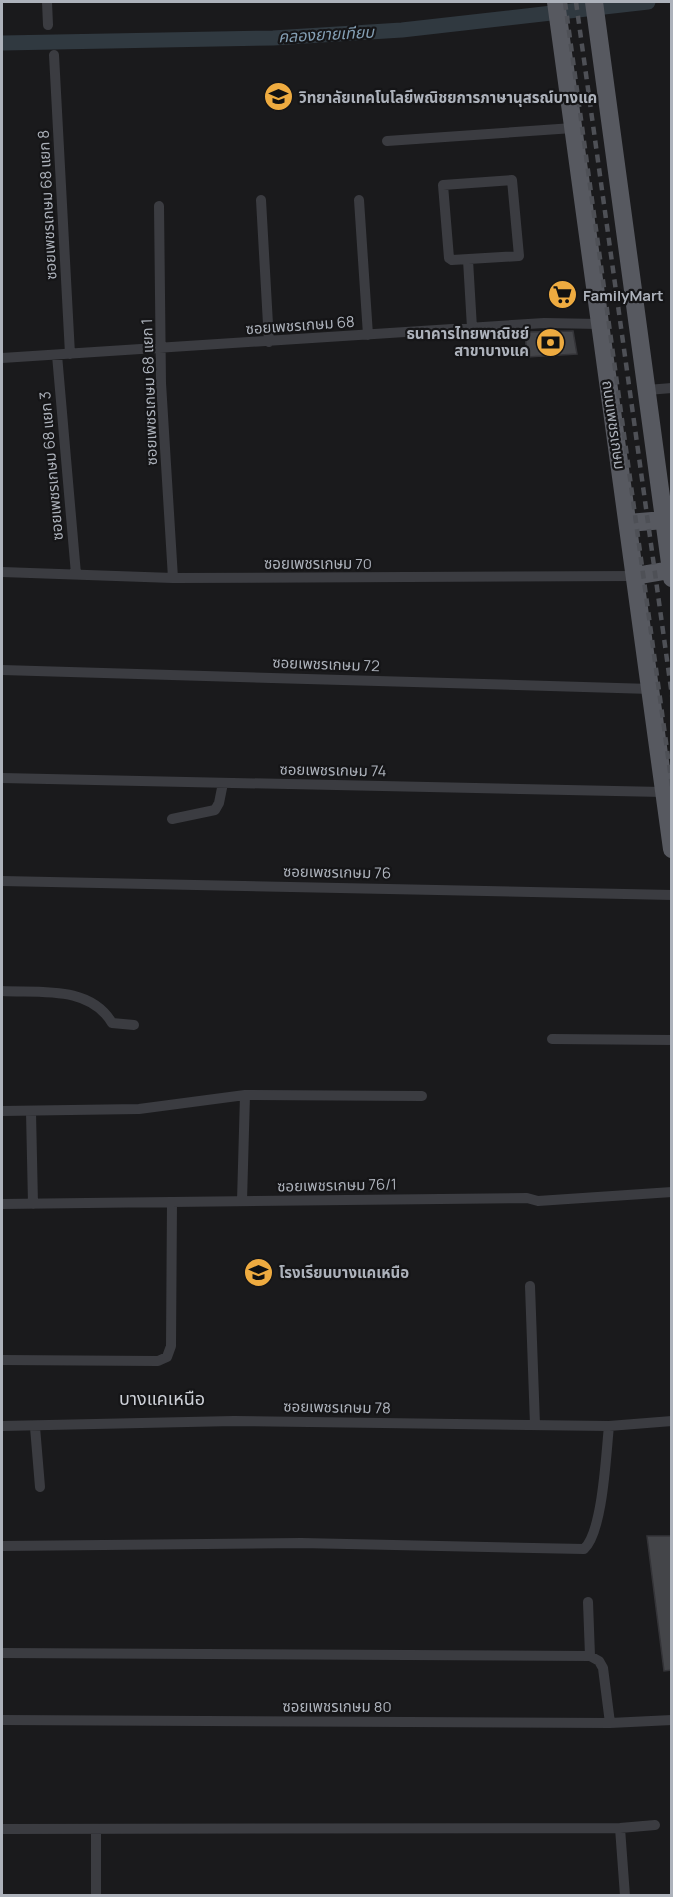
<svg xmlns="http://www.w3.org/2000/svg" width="673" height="1897" font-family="Manrope,'Noto Sans Thai',sans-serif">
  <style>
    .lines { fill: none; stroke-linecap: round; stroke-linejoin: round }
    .canal { stroke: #303940; stroke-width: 15 }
    .building { fill: #444549; stroke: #343438; stroke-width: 1.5 }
    .street { stroke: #3b3c41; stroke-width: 10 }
    .primary { stroke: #575960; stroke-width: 18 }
    .rail { stroke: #4e5056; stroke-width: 4.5; stroke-dasharray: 8 6; stroke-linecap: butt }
    .labels { text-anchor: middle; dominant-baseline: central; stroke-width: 4.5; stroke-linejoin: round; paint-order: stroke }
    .poi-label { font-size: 15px; font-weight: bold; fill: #adb2bb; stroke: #151517; text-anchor: start }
    .street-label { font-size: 15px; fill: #adb2bb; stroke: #151517 }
    .water-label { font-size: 16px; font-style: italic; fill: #85a0b5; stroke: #151517 }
    .quarter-label { font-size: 18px; fill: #cdd0d7; stroke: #151517 }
  </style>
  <rect width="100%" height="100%" fill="#1a1a1c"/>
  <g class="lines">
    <path class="canal" d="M2,43L273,38L402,30L648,2"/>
  </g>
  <path class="building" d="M573,331L577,354L527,357L525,332Z
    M647,1536H672V1670L664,1671Z"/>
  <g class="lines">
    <path class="street" d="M47,2L48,25
      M54,55L70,354
      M387,141L573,128
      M512,180L519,256L452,260L449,258L443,185Z
      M261,200L269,342
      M359,200L368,335
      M159,206L161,383L173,578
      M468,260L472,328
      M57,355L76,574
      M2,358L544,323L600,324
      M647,390L672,388
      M2,572L173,578L635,576
      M2,670L651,689
      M2,778L663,792
      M172,819L215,810L219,803L223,783
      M2,881L672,895
      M2,991C39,993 90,985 112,1023L134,1025
      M552,1039L672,1040
      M2,1111L139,1109L245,1095L422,1096
      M31,1112L33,1204
      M242,1201L245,1095
      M2,1204L527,1198L538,1201L672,1192
      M530,1286L535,1425
      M2,1360L158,1361L167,1357L171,1346L172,1202
      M2,1426L234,1421L609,1426L672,1421
      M35,1427L40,1487
      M2,1546L301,1543L584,1549C603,1532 606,1453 609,1426
      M588,1602L590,1656
      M2,1653L590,1656L599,1661L603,1668L610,1723
      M2,1720L610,1723L672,1720
      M620,1828L625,1896
      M2,1829L620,1828L655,1825
      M96,1896V1829"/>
    <path class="primary" d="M556,2L672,849
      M594,2L672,578
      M628,523L664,520
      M635,576L670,570"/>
    <path class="rail" d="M565,2L672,786
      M576,2L672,696"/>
  </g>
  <defs>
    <symbol id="university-disc" viewBox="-11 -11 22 22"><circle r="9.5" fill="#eeab40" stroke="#151517"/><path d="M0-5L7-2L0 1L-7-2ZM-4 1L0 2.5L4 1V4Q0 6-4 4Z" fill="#111"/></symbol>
    <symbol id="supermarket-disc" viewBox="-11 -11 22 22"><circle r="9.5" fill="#eeab40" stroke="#151517"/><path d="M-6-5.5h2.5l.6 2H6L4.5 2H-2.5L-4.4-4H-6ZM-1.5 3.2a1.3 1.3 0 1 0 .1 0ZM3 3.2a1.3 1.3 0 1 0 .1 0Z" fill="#111"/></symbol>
    <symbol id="bank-disc" viewBox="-11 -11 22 22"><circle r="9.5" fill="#eeab40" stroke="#151517"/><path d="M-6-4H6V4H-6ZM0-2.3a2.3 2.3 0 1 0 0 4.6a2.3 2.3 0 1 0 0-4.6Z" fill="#111"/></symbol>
    <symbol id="school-disc" viewBox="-11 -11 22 22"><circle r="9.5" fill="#eeab40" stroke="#151517"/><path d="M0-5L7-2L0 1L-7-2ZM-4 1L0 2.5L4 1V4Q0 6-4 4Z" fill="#111"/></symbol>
  </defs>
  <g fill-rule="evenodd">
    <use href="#university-disc" x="262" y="80" width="33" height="33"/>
    <use href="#supermarket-disc" x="546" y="278" width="33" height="33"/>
    <use href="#bank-disc" x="534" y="326" width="33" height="33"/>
    <use href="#school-disc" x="242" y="1256" width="33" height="33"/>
  </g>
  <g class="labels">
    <g class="poi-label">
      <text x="299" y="97">วิทยาลัยเทคโนโลยีพณิชยการภาษานุสรณ์บางแค</text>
      <text x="583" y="295">FamilyMart</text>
      <text x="529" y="333" text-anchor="end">ธนาคารไทยพาณิชย์<tspan x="529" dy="17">สาขาบางแค</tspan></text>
      <text x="279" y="1272">โรงเรียนบางแคเหนือ</text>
    </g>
    <g class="street-label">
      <text transform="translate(47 205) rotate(-93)">ซอยเพชรเกษม 68 แยก 8</text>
      <text transform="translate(300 325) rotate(-4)">ซอยเพชรเกษม 68</text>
      <text transform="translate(149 392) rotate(-92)">ซอยเพชรเกษม 68 แยก 1</text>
      <text transform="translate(614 425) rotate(82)">ถนนเพชรเกษม</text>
      <text transform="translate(51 466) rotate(-95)">ซอยเพชรเกษม 68 แยก 3</text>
      <text x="318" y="563">ซอยเพชรเกษม 70</text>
      <text transform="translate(326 664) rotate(2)">ซอยเพชรเกษม 72</text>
      <text transform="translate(333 770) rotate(1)">ซอยเพชรเกษม 74</text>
      <text transform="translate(337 872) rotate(1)">ซอยเพชรเกษม 76</text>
      <text transform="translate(337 1185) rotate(-1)">ซอยเพชรเกษม 76/1</text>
      <text transform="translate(337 1407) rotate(1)">ซอยเพชรเกษม 78</text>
      <text x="337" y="1706">ซอยเพชรเกษม 80</text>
    </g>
    <g class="water-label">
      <text transform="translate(326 34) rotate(-3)">คลองยายเทียบ</text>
    </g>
    <g class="quarter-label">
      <text x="162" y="1398">บางแคเหนือ</text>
    </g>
  </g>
  <rect width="673" height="1897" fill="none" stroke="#adb2bb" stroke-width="6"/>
</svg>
